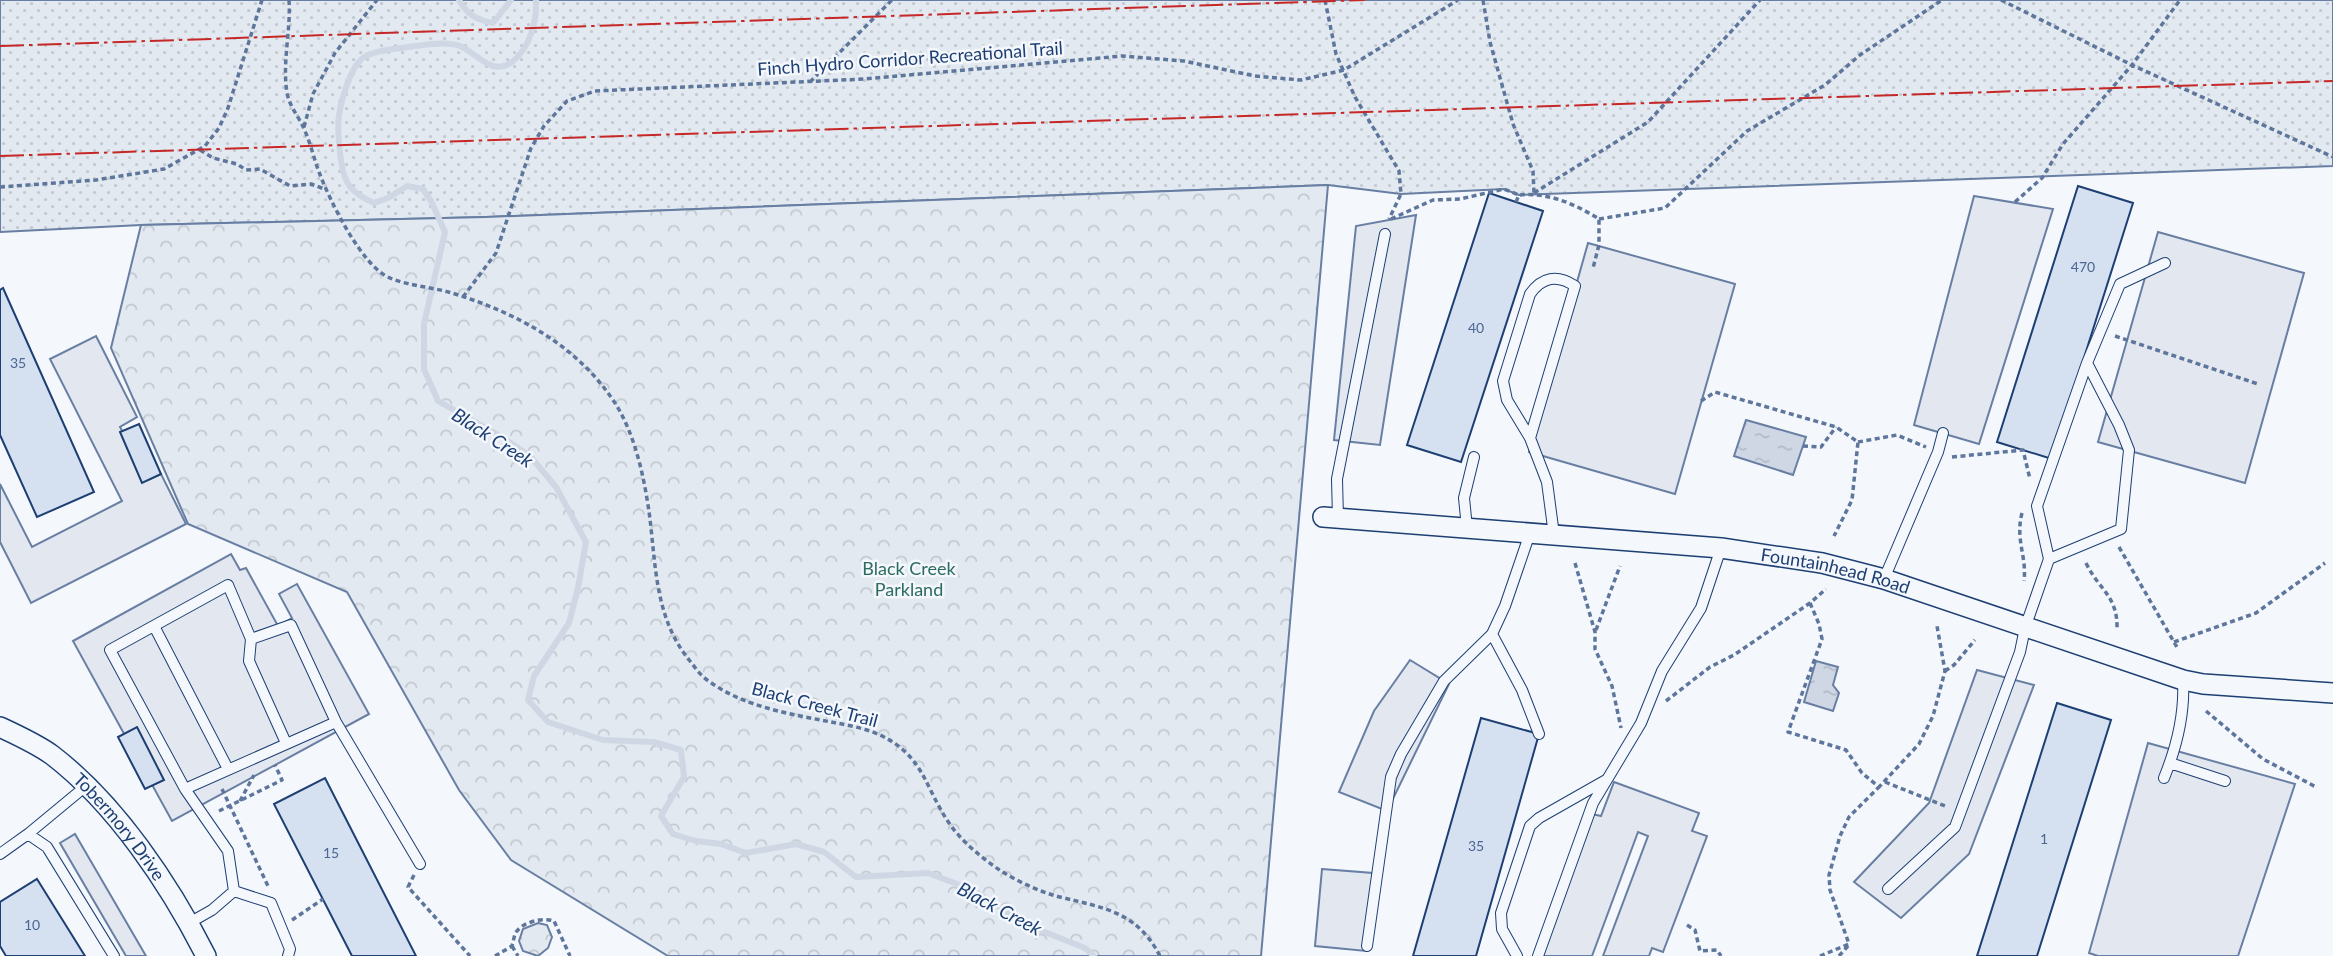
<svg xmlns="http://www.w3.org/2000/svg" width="2333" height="956" font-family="Lato,sans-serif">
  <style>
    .grass { fill: url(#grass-dots); stroke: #687fa3; stroke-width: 2 }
    .forest { fill: url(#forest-crowns); stroke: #687fa3; stroke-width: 2 }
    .parking { fill: #e3e8f0; stroke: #687fa3; stroke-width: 2 }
    .water { fill: url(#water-ripples); stroke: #687fa3; stroke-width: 2 }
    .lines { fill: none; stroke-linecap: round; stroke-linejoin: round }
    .stream { stroke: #cfd7e4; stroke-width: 6 }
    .building { fill: #d5e0f0; stroke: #1d3f73; stroke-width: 2 }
    .lane-casing { stroke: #1d3f73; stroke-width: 12 }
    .street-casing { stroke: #1d3f73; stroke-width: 22 }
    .path { stroke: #5e769c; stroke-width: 3.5; stroke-dasharray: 5 3.5; stroke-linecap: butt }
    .lane { stroke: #f4f7fb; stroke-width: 10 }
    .street { stroke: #f4f7fb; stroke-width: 19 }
    .power { stroke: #c62828; stroke-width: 2; stroke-dasharray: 24 5 3.5 5; stroke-linecap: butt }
    .labels { text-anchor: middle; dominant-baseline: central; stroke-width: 5; stroke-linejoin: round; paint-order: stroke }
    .number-label { font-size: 14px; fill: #4b6792 }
    .street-label { font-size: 18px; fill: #1d3f73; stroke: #f4f7fb }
    .park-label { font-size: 18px; fill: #2c6c60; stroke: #f4f7fb }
    .water-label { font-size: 19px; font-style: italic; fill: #1d3f73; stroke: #f4f7fb }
  </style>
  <defs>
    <pattern id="grass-dots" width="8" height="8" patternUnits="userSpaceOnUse" patternTransform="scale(1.75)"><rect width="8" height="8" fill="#e3e9f0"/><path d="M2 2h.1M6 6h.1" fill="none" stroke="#c2c9d1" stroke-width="1.8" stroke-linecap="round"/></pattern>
    <pattern id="forest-crowns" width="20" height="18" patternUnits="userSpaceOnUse" patternTransform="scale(1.75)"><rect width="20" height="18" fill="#e3e9f0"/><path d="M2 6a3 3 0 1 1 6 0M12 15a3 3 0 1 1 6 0" fill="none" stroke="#c2c9d1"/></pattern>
    <pattern id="water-ripples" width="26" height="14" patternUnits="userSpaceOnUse" patternTransform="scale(1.75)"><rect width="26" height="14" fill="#cfd7e4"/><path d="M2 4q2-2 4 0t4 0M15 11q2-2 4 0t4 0" fill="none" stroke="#b1bac7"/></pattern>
  </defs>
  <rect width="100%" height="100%" fill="#f4f7fb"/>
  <path class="grass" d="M0,0H2333V166L1519,195L1504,189L1401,194L1328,185L486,217L141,225L0,232Z"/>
  <path class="forest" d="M1328,185L1261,956H668L511,860L459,790L347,592L188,524L111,348L141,225L486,217Z
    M538,923L547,925L552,937L548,948L538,956L523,951L519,941L523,929Z"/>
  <path class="parking" d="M1974,196L2053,209L1979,444L1914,425Z
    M1416,215L1380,445L1334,440L1356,226Z
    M2158,232L2304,273L2245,483L2098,442Z
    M1588,243L1735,284L1675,494L1529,452Z
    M96,336L137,417L120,427L148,480L161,474L186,524L31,603L0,542V484L32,547L122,501L50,359Z
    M231,554L240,570L246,568L278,626L292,618L279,594L297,584L369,714L172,821L73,641Z
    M1410,660L1449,684L1387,811L1339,792L1374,711Z
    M1977,670L2034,685L1969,854L1901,918L1854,882L1929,803Z
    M2148,743L2295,784L2238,956H2098L2089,953Z
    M1614,782L1699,813L1692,831L1707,836L1663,952L1652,948L1649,956H1603L1648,836L1638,832L1592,956H1539L1592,814L1601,816Z
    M75,834L146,956H126L60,843Z
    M1322,869L1373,873L1366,951L1315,946Z"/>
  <path class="water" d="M1746,420L1806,437L1793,475L1734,456Z
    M1816,661L1838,667L1833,685L1839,693L1833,711L1804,702Z"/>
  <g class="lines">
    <path class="stream" d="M459,0C467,14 476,20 493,23L511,0
      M536,0C537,21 530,48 512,62C492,77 477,53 460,46C446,41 423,45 408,47C395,49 377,50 366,56C359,59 353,70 350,77C337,109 336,125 341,160C344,185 352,193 374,203L388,198L407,186L423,189L431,201L445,232L424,324V369L438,401L502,437L530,456L556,487L586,542L578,588L569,623L534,676L528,700L548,722L603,740L654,742L681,750L684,777L661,816L673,834L696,841L721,844L746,853L796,844L824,852L856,877L928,873L973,890L1027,925L1085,948L1094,956"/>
  </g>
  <path class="building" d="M2078,186L2133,203L2052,459L1997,442Z
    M1489,193L1543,211L1461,462L1407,445Z
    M3,288L94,492L37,517L0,435V290Z
    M139,424L161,474L142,483L120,432Z
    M2057,703L2111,720L2037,956H1977Z
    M1481,718L1539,734L1476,956H1413Z
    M137,727L164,780L145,789L118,737Z
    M325,778L416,956H352L274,804Z
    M37,879L85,956H6L0,946V902Z"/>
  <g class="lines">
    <defs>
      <path id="lane" d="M1530,438L1507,400L1503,381L1530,294C1542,277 1557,274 1575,286L1530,438L1547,482L1554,535
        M1338,518L1337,479L1385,234
        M1467,528L1464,498L1474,457
        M2049,559L2037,506L2087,363
        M1884,579L1938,452L1943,433
        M154,626L228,769
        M1492,634L1522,690L1539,734
        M336,722L420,864
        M2170,763L2225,781
        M2164,778C2177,746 2185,715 2183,680
        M185,789L336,722L291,625L251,639
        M28,834L47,847L114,956
        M0,854L28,834L86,786
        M1888,889L1955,827L2020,652L2025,628L2049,559L2121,529L2129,450L2119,425L2087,363L2120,284L2165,263
        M234,891L271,903L290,949L288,956
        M189,923L212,910L234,891L228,851L185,789L110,650L228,585L251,639L249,661L286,743
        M1367,946L1391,777L1401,754L1444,681L1492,634L1505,606L1530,533
        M1517,956L1502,929L1501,913L1530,826L1539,818L1606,780
        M1538,956L1593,803L1641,723L1662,671L1701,608L1721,548"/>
      <g id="street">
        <path id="s1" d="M1323,517L1721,548L1822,563L1884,579L2183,680L2203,684L2333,693"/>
        <path id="s2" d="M0,727C17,735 37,744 52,755C116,804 170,885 206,956"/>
      </g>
    </defs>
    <use href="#lane" class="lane-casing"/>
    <use href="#street" class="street-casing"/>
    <path class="path" d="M289,0C291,31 282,62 287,93C290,108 300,118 305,131C311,145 314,159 319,172C329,199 362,267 390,278C409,286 432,287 452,293C517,313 577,345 615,403C636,436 645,481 650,519C656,570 656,620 690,661C696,669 702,677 710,682C745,707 790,714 831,722C847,725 865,728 880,735C924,756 924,786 949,823C962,842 982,858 1001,871C1019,882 1040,892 1060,897C1105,908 1137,912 1160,956
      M1325,0L1336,54L1355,97L1399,171L1401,194L1389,219
      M1483,0L1490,42L1513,124L1533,171L1534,193
      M2001,0L2132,65L2333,157
      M810,82L892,0
      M304,127L313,94L335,53L377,0
      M200,150L213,158L237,164L246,170L260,169L290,186L311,184L327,190
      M0,187L96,180L164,169L205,146L219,128L228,108L262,0
      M1534,193L1648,122L1760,0
      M1516,202L1519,195C1548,192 1575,204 1599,219V245L1593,268
      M2015,202L2042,178L2063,144L2132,65L2180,0
      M1391,219L1433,200L1460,199L1504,189L1519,195
      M1599,219L1665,208L1747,131L1825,85L1860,55L1942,0
      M463,297L496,253L531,148L544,126L567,101L595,91L864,79L1122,56L1184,61L1255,76L1301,80L1344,70L1458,0
      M2115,336L2258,384
      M1701,401L1715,392L1836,427L1858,442L1852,500L1834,536
      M1858,442L1897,435L1926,447
      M1803,446L1821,447L1836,427
      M1952,457L2023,450L2030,479
      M2022,513C2015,540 2027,556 2024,581
      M2119,547L2178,649
      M1575,563L1595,632V649L1612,686L1621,728
      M2086,563C2099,590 2118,596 2117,629
      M1810,603L1819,624L1822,639L1788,732L1846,750L1862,773L1879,787L1919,744L1933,716L1945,671L1937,626
      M1596,630L1620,566
      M2174,642L2256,613L2325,563
      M1945,671L1954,665L1975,640
      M1666,701L1710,667L1734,655L1810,603L1826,589
      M2206,711L2263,759L2316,787
      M1885,782L1945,806
      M222,789L268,886
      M240,801L254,775
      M219,811L282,780L275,765
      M414,875L408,887L470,956
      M292,920L323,899
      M1687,925L1695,930L1700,951L1717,950L1721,956
      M512,946L518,956
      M495,956L512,946C513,942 514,938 515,934C521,922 543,917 554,921L570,956
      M1820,956L1849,944L1830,890L1829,875L1840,836L1849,817L1879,787
      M1839,956L1848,946"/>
    <use href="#lane" class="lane"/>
    <use href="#street" class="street"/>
    <path class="power" d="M0,46L1365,0
      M0,156L2333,81"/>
  </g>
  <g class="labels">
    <g class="number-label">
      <text x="2083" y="266">470</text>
      <text x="1476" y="327">40</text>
      <text x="18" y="362">35</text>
      <text x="2044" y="838">1</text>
      <text x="1476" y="845">35</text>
      <text x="331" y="852">15</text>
      <text x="32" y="924">10</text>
    </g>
    <g class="street-label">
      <text transform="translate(910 58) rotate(-4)">Finch Hydro Corridor Recreational Trail</text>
      <text stroke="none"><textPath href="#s1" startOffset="516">Fountainhead Road</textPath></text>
      <text transform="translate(815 704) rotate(15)">Black Creek Trail</text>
      <text stroke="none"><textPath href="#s2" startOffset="158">Tobermory Drive</textPath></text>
    </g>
    <g class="park-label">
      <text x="909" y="568">Black Creek<tspan x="909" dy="21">Parkland</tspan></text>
    </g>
    <g class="water-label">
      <text transform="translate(493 437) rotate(33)">Black Creek</text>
      <text transform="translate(1000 908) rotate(28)">Black Creek</text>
    </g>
  </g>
</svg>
